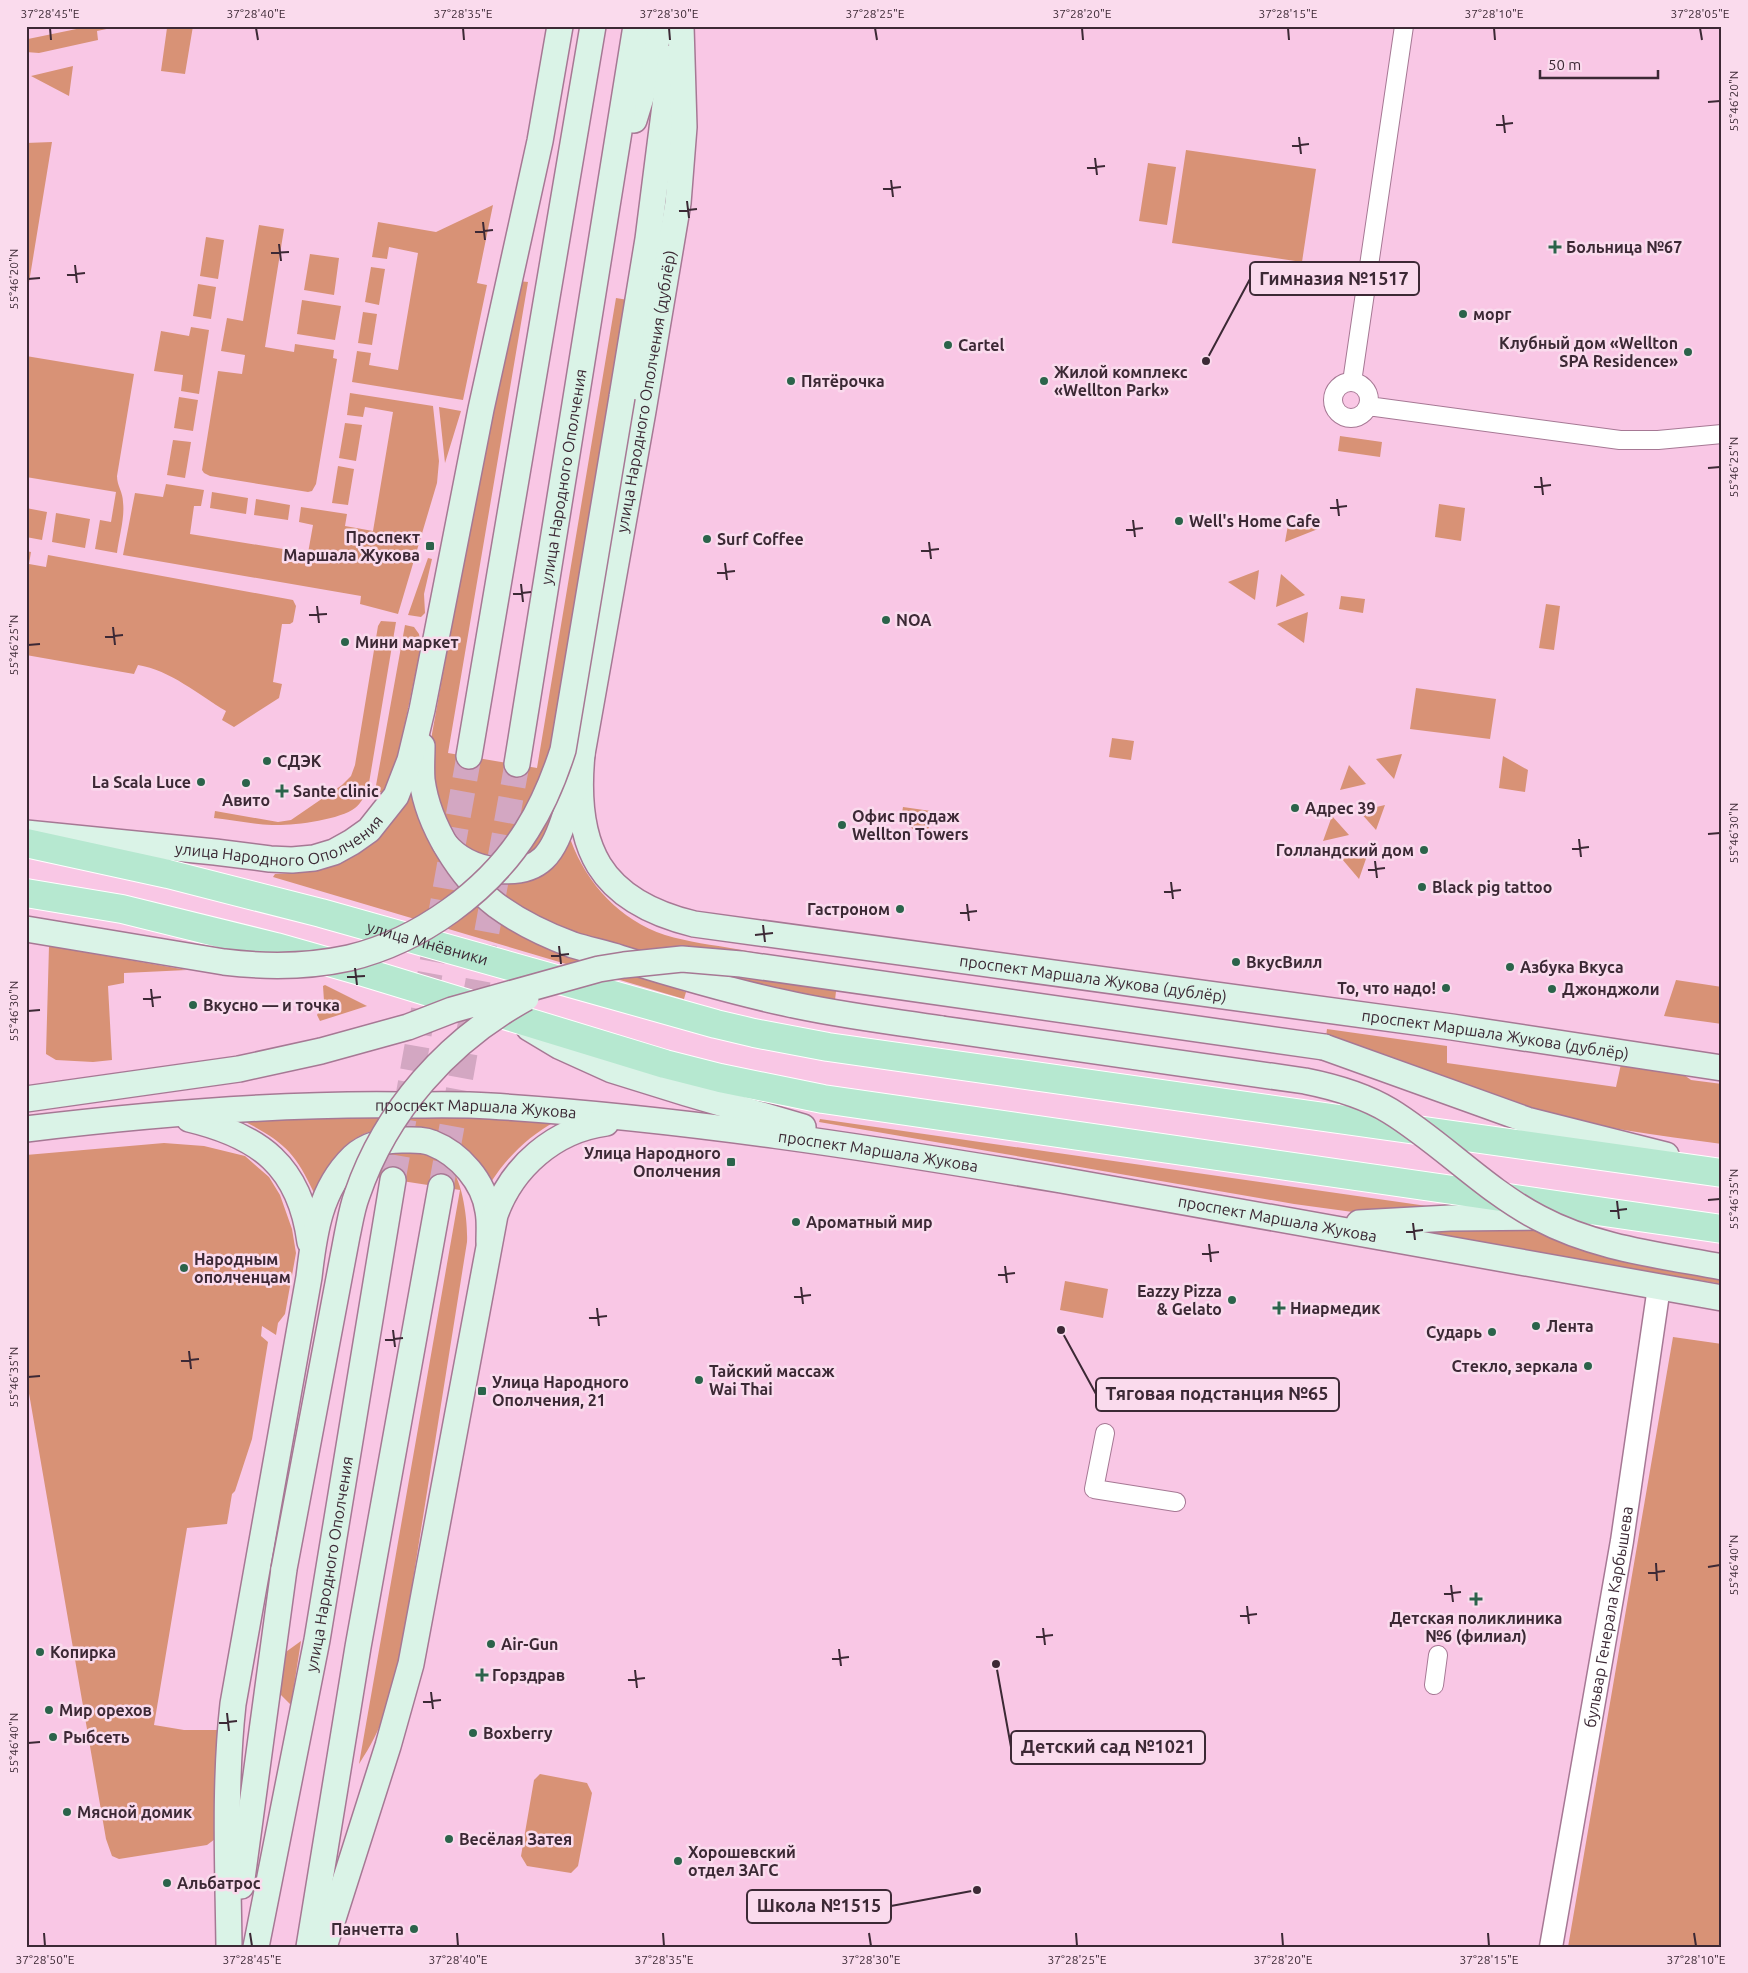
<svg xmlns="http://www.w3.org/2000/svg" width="1748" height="1973" font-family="Ubuntu,sans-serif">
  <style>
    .green { fill: #d89276 }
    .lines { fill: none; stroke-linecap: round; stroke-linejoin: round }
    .secondary-tunnel { stroke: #d3a7c2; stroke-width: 25; stroke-dasharray: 25 12; stroke-linecap: butt }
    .minor-casing { stroke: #a67894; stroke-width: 20 }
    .tertiary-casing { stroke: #a67894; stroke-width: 25 }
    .secondary-casing { stroke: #a67894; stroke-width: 28 }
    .primary-casing { stroke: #fff; stroke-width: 30 }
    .minor { stroke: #fff; stroke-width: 18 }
    .tertiary { stroke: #fff; stroke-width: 22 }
    .secondary { stroke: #daf3e7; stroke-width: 25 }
    .primary { stroke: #b6e8d0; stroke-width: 28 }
    .secondary-bridge-casing { stroke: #a67894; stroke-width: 28; stroke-linecap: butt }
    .secondary-bridge { stroke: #daf3e7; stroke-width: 25 }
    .ticks { fill: none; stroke: #3c2935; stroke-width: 2 }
    .poi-dot { fill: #2b634a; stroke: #fadbed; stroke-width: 2 }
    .labels { text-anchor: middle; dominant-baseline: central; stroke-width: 5; stroke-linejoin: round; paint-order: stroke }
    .poi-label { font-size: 16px; font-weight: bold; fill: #3c2935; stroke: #fadbed; text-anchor: start }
    .street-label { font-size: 16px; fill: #3c2935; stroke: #fadbed }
    .leader { fill: none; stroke: #3c2935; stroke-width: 2 }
    .callout-dot { fill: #3c2935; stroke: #fadbed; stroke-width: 2 }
    .callout { fill: #fadbed; stroke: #3c2935; stroke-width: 2 }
    .callout-label { font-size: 18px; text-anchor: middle; font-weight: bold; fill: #3c2935 }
    .neatline { fill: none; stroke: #3c2935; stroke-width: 2 }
    .ticks-label { font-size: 12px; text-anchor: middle; fill: #3c2935 }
  </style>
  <rect width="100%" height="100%" fill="#f9c7e5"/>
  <path class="green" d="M91,26H121L97,31L98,40L39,53L26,52V30L28,39Z
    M159,26H193L185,74L161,71L167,28Z
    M73,66L69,96L31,76Z
    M52,142L26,301V143Z
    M1186,150L1316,169L1302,262L1172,243Z
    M1148,163L1176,167L1167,225L1139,221Z
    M493,205L477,283L487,285L463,400L352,382L357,351L371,353L369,365L398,370L418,253L389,247L387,259L372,257L378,222L436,232Z
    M259,225L284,229L265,347L294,352L295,344L334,350L333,358L337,359L316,484L312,491L308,492L210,476L204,473L202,470L218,371L242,374L245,355L221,351L227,318L243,321Z
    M206,237L224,240L218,279L200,276Z
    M310,254L339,258L334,295L304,290Z
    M371,267L385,269L379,305L365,302Z
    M518,281L528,282L448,753L537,768L616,298L628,300L561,806L538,854L503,865L457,846L437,800L431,749L432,734L483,451Z
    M198,284L216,287L211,319L193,316Z
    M302,300L341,306L335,340L297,334Z
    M363,312L377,314L372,345L358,343Z
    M191,327L209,330L199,394L181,391L183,375L154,371L161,331L189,336Z
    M26,356L134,374L117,476C117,486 123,492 123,502C125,518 119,537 117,553L95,549L100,520L111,522L116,492L26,477Z
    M350,393L433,406L439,461L437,483L398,614L360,604L361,596L123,555L135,493L163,497L166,484L204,490L201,506H194L190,534L308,553L313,525L299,522L301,507L347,514L345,526L373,531L393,412L365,407L363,417L347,415Z
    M179,397L198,400L193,431L174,428Z
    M439,407L461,411L445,463Z
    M345,423L362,425L356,461L339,458Z
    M1340,436L1382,442L1380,457L1338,451Z
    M173,440L191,442L185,478L167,475Z
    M338,466L354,469L348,505L332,503Z
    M212,492L248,498L246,514L210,508Z
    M256,499L290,505L288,520L254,515Z
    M1439,504L1465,508L1461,541L1435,537Z
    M26,508L47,512L42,540L26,537Z
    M56,513L90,519L85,548L52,542Z
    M1288,525L1318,529L1285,542Z
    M26,551L31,552L29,564L46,567L48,555L293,600L296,606L293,622L290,624H282L273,682L282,684L279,698L234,727L222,720L226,711C199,695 170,670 138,665L134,674L26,655Z
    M428,558L432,559L424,594L425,613L421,617L408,615Z
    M1259,570L1255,600L1228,582Z
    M1281,574L1305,595L1276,607Z
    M1341,596L1365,599L1363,613L1339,609Z
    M1546,604L1560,606L1554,650L1539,648Z
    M1308,612L1304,643L1277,624Z
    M381,621L396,622L368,789C364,796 361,804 355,808C340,820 291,826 272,825C252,824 233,820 214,818L215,811L278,822L291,820L342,785L351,776L355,765L378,626Z
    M405,625L414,627L419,634L421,647L397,761L383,793L375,791Z
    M1416,688L1496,699L1490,739L1410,729Z
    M1112,738L1134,741L1131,760L1109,757Z
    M1402,754L1394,779L1376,759Z
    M1503,756L1528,770L1525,792L1499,788Z
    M1349,765L1366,784L1340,790Z
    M410,792H412L434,845L571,954L686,992L684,999L273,877L275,874C289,873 304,873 317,870C359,861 391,829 410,792Z
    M1385,805L1376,830L1359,811Z
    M903,807L931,811L928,833L915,831L901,819Z
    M1332,816L1349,835L1323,841Z
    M569,841H571C587,884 620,920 665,935C688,942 713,945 736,949C770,955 804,960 839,966L835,1000L723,976L618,949L535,918L489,885C512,884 538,882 555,865C561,859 565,849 569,841Z
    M1368,853L1359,879L1342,859Z
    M49,946L187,970L124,973V983L108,986L112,1060L93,1062L56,1060L46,1054Z
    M1676,980L1722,987V1024L1664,1016Z
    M325,985L367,1006L320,1021L317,1015L324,1001L323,986Z
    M1327,1029L1447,1046V1063L1616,1087L1621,1064L1680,1072L1691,1080L1722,1084V1144C1658,1135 1593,1128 1531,1109C1461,1089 1397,1053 1326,1037Z
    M312,1116L486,1117L556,1121C529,1136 508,1156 491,1182C469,1132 406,1111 358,1137C337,1148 323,1172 314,1193C295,1151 282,1141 242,1120Z
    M820,1119L1434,1207L1360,1213L1294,1204L819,1122Z
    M164,1143L204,1146L245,1156L269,1177L280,1195L292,1229L296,1253L285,1314L278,1323L276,1335L262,1326L261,1336L268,1342L252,1439L235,1491L232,1494L227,1524L187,1528L154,1725L184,1730H219L215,1839L207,1845L119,1859L112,1856L106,1839L26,1376V1155Z
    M409,1144C421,1150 437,1155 447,1164C463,1176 468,1223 467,1242L400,1661C389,1702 383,1728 359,1764L460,1190L357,1174L367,1160Z
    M1533,1227L1722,1278V1284L1419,1233V1229Z
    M1065,1281L1108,1289L1103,1318L1060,1310Z
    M1673,1337L1722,1344V1947H1568Z
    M301,1641L291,1705L279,1693L283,1654Z
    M540,1774L587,1783L592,1793L578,1866L571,1873L527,1866L521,1856L534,1780Z"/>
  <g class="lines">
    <path class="secondary-tunnel" d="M393,1180L469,756
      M441,1187L517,764"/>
    <defs>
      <path id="minor" d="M1352,382L1404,26
        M1333 400a18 18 0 1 1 36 0a18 18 0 1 1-36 0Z
        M1368,406L1620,440H1658L1722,434
        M1105,1433L1094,1489L1176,1502
        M1434,1685L1438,1655"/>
      <g id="tertiary">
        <path id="s1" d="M1551,1947L1622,1541L1659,1287"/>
      </g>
      <g id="secondary">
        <path d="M634,120L652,62L660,26"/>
        <path d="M622,397L648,239L671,58"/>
        <path d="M422,746C422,757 421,768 422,780C428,825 460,877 496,905C519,922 546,935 573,945C589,950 605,953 620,958C675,975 729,991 785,1003C837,1015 890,1021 942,1029"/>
        <path id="s2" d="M582,754C573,847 599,901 694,924L1452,1027L1722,1068"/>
        <path d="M469,756L593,26"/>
        <path id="s3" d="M517,764L636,26"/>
        <path id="s4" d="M26,833L215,852L270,859L292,860L314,858L334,852L352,842L369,830L396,796L410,760L422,710L481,409L540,141L560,26"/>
        <path id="s5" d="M445,844C458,860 474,867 494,870C542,876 554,852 566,813C573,793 578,774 582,754L643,411L678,203L684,127L681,26"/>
        <path d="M529,1028L559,1046L612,1070L686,1093L803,1127"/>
        <path d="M1324,1047L1527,1120L1666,1155"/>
        <path d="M189,1119C260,1136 300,1166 310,1242"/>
        <path id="s6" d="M26,1129C151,1114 278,1103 404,1105C432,1105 461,1104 490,1106C681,1118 872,1148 1061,1180C1282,1218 1501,1260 1722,1298"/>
        <path d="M1359,1223L1450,1218L1546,1217"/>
        <path d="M241,1886L284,1569"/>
        <path d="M229,1947C228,1866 224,1785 233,1704L309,1277C314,1233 320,1189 353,1157C366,1145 385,1140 402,1140C412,1140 423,1139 432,1143C460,1154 484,1182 488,1211C490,1221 489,1231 489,1242"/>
        <path id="s7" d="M256,1947L317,1640L393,1180"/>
        <path d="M309,1947L358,1647L441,1187"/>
        <path d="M324,1947L388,1746L411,1664L495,1215C512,1167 554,1130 606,1123"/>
      </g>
      <g id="primary">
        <path id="s8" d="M26,843L168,874L321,913L716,1024L754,1033L828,1047L1722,1173"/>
        <path d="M26,893L122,909L276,947L357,970L665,1064L720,1078L823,1099L1722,1229"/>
      </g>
    </defs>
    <use href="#minor" class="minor-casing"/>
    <use href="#tertiary" class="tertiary-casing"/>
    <use href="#secondary" class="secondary-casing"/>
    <use href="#primary" class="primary-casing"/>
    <use href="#minor" class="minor"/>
    <use href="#tertiary" class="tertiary"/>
    <use href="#secondary" class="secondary"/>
    <use href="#primary" class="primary"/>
    <defs>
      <path id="secondary-bridge" d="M26,929L224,962C265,967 308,967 349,958C420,941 489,891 527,830C543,805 554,778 563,750L622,397
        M942,1029L1305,1081C1335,1087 1364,1095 1390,1111C1442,1143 1485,1190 1539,1218C1595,1248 1659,1255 1722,1267
        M26,1099L239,1069L321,1051L408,1027L452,1010L599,969L624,965L682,959L741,964L1324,1047
        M284,1569L347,1236C350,1222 352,1208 357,1195C386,1110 448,1041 526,998"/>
    </defs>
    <use href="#secondary-bridge" class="secondary-bridge-casing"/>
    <use href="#secondary-bridge" class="secondary-bridge"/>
  </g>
  <path class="ticks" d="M50,28L51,40M256,28L258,40M463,28L464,40M669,28L670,40M875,28L877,40M1082,28L1083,40M1288,28L1289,40M1494,28L1495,40M1700,28L1702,40M1708,102L1720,101M1503,115L1505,133M1496,125L1513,123M1299,137L1301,154M1292,146L1309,144M1095,158L1097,175M1087,168L1105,166M891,180L893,197M883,189L901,187M687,201L689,218M679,211L697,209M483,222L485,240M475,232L493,230M279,244L281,261M271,253L289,252M75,265L77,283M67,275L85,273M28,279L40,278M1708,468L1720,467M1541,477L1543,495M1534,487L1551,485M1337,499L1339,516M1330,508L1347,506M1133,520L1135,537M1126,530L1143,528M929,542L931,559M921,551L939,549M725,563L727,580M717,573L735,571M521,584L523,602M513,594L531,592M317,606L319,623M309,615L327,614M113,627L115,645M105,637L123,635M28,645L40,644M1708,834L1720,833M1579,839L1581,857M1572,849L1589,847M1375,861L1377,878M1368,870L1385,868M1171,882L1173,899M1164,892L1181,890M967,904L969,921M960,913L977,911M763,925L765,942M755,935L773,933M559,946L561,964M551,956L569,954M355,968L357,985M347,977L365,976M151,989L153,1007M143,999L161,997M28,1011L40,1010M1708,1200L1720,1199M1617,1201L1619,1219M1610,1211L1627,1209M1413,1223L1415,1240M1406,1232L1423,1230M1209,1244L1211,1262M1202,1254L1219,1252M1005,1266L1007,1283M998,1275L1015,1273M801,1287L803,1304M794,1297L811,1295M597,1308L599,1326M589,1318L607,1316M393,1330L395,1347M385,1340L403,1338M189,1351L191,1369M181,1361L199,1359M28,1377L40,1376M1656,1563L1657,1581M1708,1567L1720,1565M1648,1573L1665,1571M1451,1585L1453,1602M1444,1594L1461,1592M1247,1606L1249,1624M1240,1616L1257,1614M1043,1628L1045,1645M1036,1637L1053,1635M839,1649L841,1666M832,1659L849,1657M635,1670L637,1688M628,1680L645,1678M431,1692L433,1709M423,1702L441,1700M227,1713L229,1731M219,1723L237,1721M28,1743L40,1742M44,1933L45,1946M250,1933L252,1946M457,1933L458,1946M663,1933L664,1946M869,1933L871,1946M1076,1933L1077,1946M1282,1933L1283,1946M1488,1933L1489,1946M1694,1933L1696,1946"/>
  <g class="poi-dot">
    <path d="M1552.5 239.5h5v5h5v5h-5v5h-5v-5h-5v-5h5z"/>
    <circle cx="1463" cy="314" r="5"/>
    <circle cx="948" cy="345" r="5"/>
    <circle cx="1688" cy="352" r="5"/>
    <circle cx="791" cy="381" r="5"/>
    <circle cx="1044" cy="381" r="5"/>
    <circle cx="1179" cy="521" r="5"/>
    <circle cx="707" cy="539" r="5"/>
    <rect x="425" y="541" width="10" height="10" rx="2.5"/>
    <circle cx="886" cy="620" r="5"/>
    <circle cx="345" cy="642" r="5"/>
    <circle cx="267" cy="761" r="5"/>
    <circle cx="201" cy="782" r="5"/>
    <circle cx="246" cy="783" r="5"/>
    <path d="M279.5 783.5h5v5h5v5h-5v5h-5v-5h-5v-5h5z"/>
    <circle cx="1295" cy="808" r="5"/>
    <circle cx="842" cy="825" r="5"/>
    <circle cx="1424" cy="850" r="5"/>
    <circle cx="1422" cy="887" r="5"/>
    <circle cx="900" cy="909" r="5"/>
    <circle cx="1236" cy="962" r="5"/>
    <circle cx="1510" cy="967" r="5"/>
    <circle cx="1446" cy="988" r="5"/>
    <circle cx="1552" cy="989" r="5"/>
    <circle cx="193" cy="1005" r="5"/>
    <rect x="726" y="1157" width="10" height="10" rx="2.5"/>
    <circle cx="796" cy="1222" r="5"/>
    <circle cx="184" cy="1268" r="5"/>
    <circle cx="1232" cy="1300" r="5"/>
    <path d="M1276.5 1300.5h5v5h5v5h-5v5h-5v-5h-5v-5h5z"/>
    <circle cx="1536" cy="1326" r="5"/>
    <circle cx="1492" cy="1332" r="5"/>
    <circle cx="1588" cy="1366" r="5"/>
    <circle cx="699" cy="1380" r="5"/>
    <rect x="477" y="1386" width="10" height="10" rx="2.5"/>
    <path d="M1473.5 1591.5h5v5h5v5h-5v5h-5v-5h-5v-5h5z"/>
    <circle cx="491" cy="1644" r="5"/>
    <circle cx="40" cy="1652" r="5"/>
    <path d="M479.5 1667.5h5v5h5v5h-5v5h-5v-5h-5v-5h5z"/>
    <circle cx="49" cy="1710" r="5"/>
    <circle cx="473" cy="1733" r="5"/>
    <circle cx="53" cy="1737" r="5"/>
    <circle cx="67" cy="1812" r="5"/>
    <circle cx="449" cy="1839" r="5"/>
    <circle cx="678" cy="1861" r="5"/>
    <circle cx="167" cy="1883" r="5"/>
    <circle cx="414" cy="1929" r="5"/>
  </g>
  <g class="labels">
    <g class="poi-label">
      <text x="1566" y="247">Больница №67</text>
      <text x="1473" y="314">морг</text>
      <text x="1678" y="343" text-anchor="end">Клубный дом «Wellton<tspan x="1678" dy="18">SPA Residence»</tspan></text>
      <text x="958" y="345">Cartel</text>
      <text x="1054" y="372">Жилой комплекс<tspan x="1054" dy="18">«Wellton Park»</tspan></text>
      <text x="801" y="381">Пятёрочка</text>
      <text x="1189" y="521">Well's Home Cafe</text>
      <text x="420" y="537" text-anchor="end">Проспект<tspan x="420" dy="18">Маршала Жукова</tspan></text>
      <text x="717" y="539">Surf Coffee</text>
      <text x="896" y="620">NOA</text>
      <text x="355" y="642">Мини маркет</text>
      <text x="277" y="761">СДЭК</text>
      <text x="191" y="782" text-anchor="end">La Scala Luce</text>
      <text x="293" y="791">Sante clinic</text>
      <text x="246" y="800" text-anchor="middle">Авито</text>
      <text x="1305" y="808">Адрес 39</text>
      <text x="852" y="816">Офис продаж<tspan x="852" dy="18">Wellton Towers</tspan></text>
      <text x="1414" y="850" text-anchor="end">Голландский дом</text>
      <text x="1432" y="887">Black pig tattoo</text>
      <text x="890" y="909" text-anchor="end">Гастроном</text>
      <text x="1246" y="962">ВкусВилл</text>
      <text x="1520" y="967">Азбука Вкуса</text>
      <text x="1436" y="988" text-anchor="end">То, что надо!</text>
      <text x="1562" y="989">Джонджоли</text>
      <text x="203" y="1005">Вкусно — и точка</text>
      <text x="721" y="1153" text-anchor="end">Улица Народного<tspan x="721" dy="18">Ополчения</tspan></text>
      <text x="806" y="1222">Ароматный мир</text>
      <text x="194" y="1259">Народным<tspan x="194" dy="18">ополченцам</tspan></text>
      <text x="1222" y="1291" text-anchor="end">Eazzy Pizza<tspan x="1222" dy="18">&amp; Gelato</tspan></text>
      <text x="1290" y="1308">Ниармедик</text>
      <text x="1546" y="1326">Лента</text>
      <text x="1482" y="1332" text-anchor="end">Сударь</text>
      <text x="1578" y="1366" text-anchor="end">Стекло, зеркала</text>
      <text x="709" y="1371">Тайский массаж<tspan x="709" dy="18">Wai Thai</tspan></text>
      <text x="492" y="1382">Улица Народного<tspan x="492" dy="18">Ополчения, 21</tspan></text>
      <text x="1476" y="1618" text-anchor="middle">Детская поликлиника<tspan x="1476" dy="18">№6 (филиал)</tspan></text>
      <text x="501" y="1644">Air-Gun</text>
      <text x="50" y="1652">Копирка</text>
      <text x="492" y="1675">Горздрав</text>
      <text x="59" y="1710">Мир орехов</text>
      <text x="483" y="1733">Boxberry</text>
      <text x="63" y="1737">Рыбсеть</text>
      <text x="77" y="1812">Мясной домик</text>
      <text x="459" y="1839">Весёлая Затея</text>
      <text x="688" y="1852">Хорошевский<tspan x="688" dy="18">отдел ЗАГС</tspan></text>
      <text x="177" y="1883">Альбатрос</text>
      <text x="404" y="1929" text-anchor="end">Панчетта</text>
    </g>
    <g class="street-label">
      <text stroke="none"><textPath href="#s5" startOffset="590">улица Народного Ополчения (дублёр)</textPath></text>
      <text stroke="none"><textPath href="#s3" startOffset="291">улица Народного Ополчения</textPath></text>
      <text stroke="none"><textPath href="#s4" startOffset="259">улица Народного Ополчения</textPath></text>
      <text stroke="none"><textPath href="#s8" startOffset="414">улица Мнёвники</textPath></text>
      <text stroke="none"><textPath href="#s2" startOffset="632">проспект Маршала Жукова (дублёр)</textPath></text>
      <text stroke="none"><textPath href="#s2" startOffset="1038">проспект Маршала Жукова (дублёр)</textPath></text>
      <text stroke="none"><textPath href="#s6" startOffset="451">проспект Маршала Жукова</textPath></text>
      <text stroke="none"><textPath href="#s6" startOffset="856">проспект Маршала Жукова</textPath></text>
      <text stroke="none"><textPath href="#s6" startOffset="1261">проспект Маршала Жукова</textPath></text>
      <text stroke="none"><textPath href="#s7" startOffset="390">улица Народного Ополчения</textPath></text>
      <text stroke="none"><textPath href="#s1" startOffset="335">бульвар Генерала Карбышева</textPath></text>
    </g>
  </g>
  <path class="leader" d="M1206 361L1250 279M1061 1330L1096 1394M996 1664L1011 1747M977 1890L891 1906"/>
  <g class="callout-dot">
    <circle cx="1206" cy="361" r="5"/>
    <circle cx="1061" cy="1330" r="5"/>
    <circle cx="996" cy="1664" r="5"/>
    <circle cx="977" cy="1890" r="5"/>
  </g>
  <g class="callout">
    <rect x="1250" y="262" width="169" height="33" rx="5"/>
    <rect x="1096" y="1378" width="243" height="33" rx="5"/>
    <rect x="1011" y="1731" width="194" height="33" rx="5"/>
    <rect x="747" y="1890" width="144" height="33" rx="5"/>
  </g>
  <g class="callout-label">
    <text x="1334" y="285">Гимназия №1517</text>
    <text x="1217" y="1400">Тяговая подстанция №65</text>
    <text x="1108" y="1753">Детский сад №1021</text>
    <text x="819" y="1912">Школа №1515</text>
  </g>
  <rect width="1748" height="1973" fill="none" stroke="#fadbed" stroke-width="55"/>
  <path d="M1540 70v8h118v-8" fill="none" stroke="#3c2935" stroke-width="2.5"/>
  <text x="1548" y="70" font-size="15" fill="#3c2935" stroke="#fadbed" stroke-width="4" paint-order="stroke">50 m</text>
  <rect x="28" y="28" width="1692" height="1918" class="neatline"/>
  <g class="ticks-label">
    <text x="50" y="18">37°28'45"E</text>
    <text x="256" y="18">37°28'40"E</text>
    <text x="463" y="18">37°28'35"E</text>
    <text x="669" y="18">37°28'30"E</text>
    <text x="875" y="18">37°28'25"E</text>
    <text x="1082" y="18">37°28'20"E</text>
    <text x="1288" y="18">37°28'15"E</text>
    <text x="1494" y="18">37°28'10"E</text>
    <text x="1700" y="18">37°28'05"E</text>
    <text transform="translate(1734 101) rotate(-90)" y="4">55°46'20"N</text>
    <text transform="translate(14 279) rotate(-90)" y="4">55°46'20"N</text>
    <text transform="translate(1734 467) rotate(-90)" y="4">55°46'25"N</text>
    <text transform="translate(14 645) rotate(-90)" y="4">55°46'25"N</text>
    <text transform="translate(1734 833) rotate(-90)" y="4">55°46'30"N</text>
    <text transform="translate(14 1011) rotate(-90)" y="4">55°46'30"N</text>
    <text transform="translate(1734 1199) rotate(-90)" y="4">55°46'35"N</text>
    <text transform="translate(14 1377) rotate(-90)" y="4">55°46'35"N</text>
    <text transform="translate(1734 1565) rotate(-90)" y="4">55°46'40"N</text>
    <text transform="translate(14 1743) rotate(-90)" y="4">55°46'40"N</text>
    <text x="45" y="1964">37°28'50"E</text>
    <text x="252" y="1964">37°28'45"E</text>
    <text x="458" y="1964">37°28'40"E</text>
    <text x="664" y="1964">37°28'35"E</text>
    <text x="871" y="1964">37°28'30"E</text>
    <text x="1077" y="1964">37°28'25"E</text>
    <text x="1283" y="1964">37°28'20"E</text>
    <text x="1489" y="1964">37°28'15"E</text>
    <text x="1696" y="1964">37°28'10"E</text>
  </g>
</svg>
